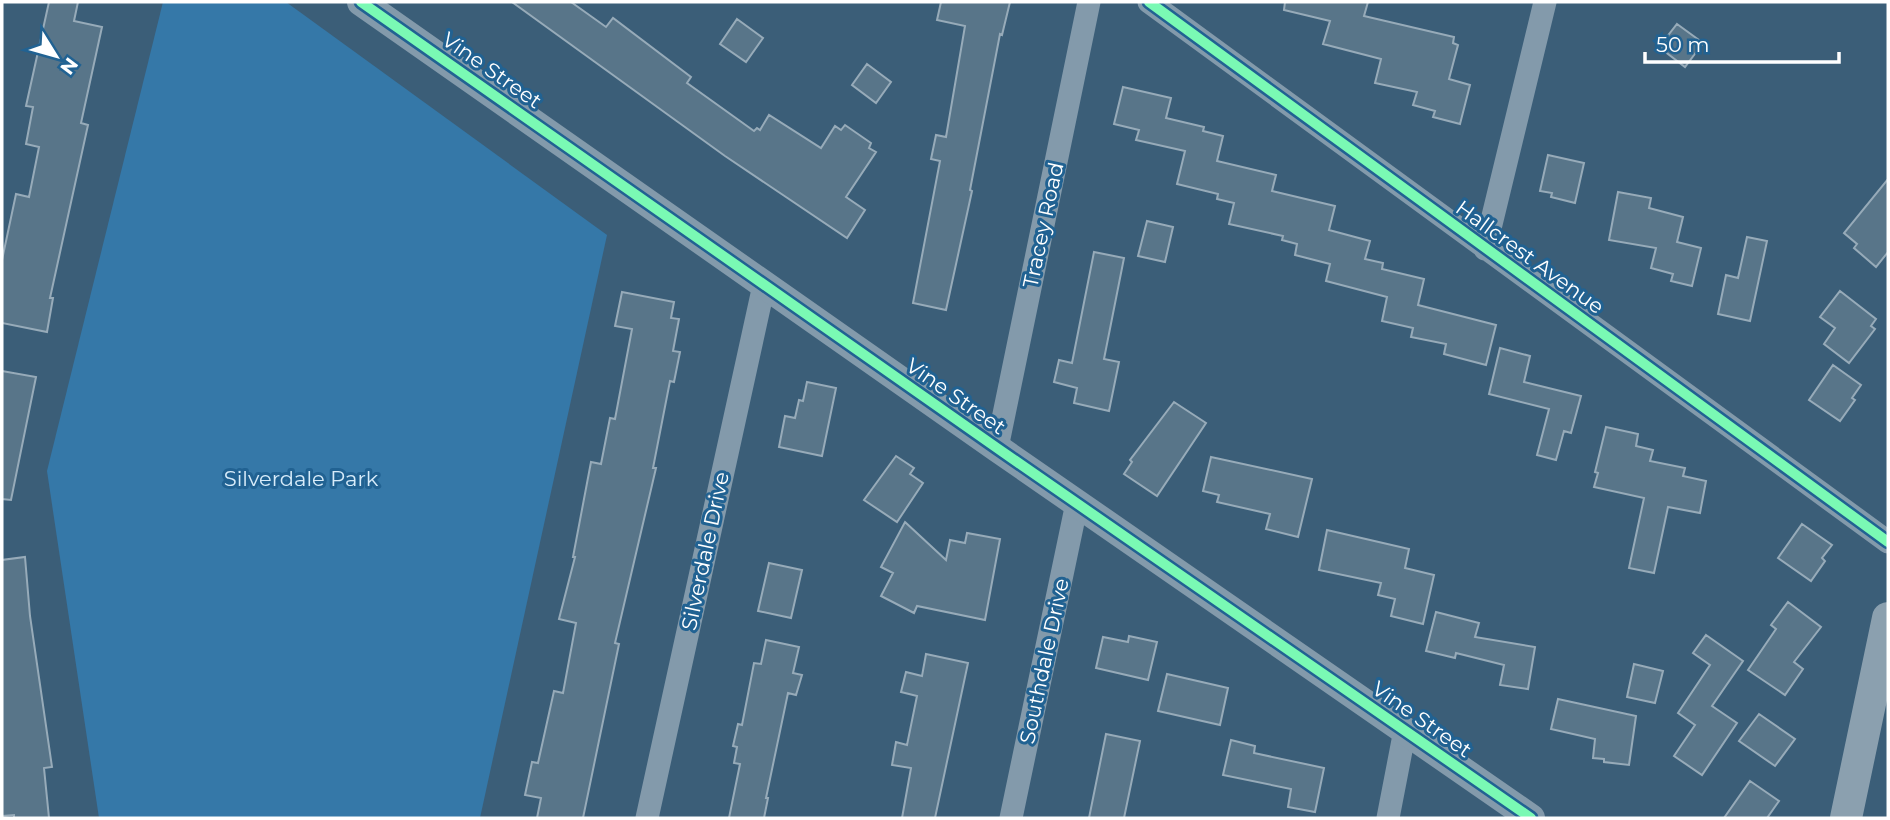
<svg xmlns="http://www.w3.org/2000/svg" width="1890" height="820" font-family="Montserrat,sans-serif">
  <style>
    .green { fill: #3578a8 }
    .building { fill: #587589; stroke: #97abb9; stroke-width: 2 }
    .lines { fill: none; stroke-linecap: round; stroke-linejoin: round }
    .minor { stroke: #839aab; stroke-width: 23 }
    .tertiary { stroke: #839aab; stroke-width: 28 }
    .secondary { stroke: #8ba0af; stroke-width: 32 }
    .cycleway-casing { stroke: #216292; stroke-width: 15 }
    .cycleway { stroke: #7af9b4; stroke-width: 10 }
    .labels { text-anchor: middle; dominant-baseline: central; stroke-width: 6; stroke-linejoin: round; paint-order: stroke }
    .street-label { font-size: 21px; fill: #fff; stroke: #216292 }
    .park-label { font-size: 21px; fill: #d8ecfa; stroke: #216292 }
  </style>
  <rect width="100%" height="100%" fill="#3b5e78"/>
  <path class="green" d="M163,2H286L607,235L480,818H99L47,471Z"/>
  <path class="building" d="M49,2H78L74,21L102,27L81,123L88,125L50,298H53L47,332L2,323V260L16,194L29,197L39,147L26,144L33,107L26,106Z
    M512,2H571L606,27L613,18L691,77L687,83L754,131L757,128L760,130L769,115L821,148L835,126L841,130L845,125L871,143L869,148L876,152L846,197L865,210L847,238L725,156Z
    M941,2H1010L1002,35L1000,34L970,190L972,191L946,310L913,303L940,161L931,159L936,135L946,137L965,26L937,20Z
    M1285,2H1368L1364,16L1454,37L1453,43L1458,45L1449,79L1470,85L1460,124L1433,117L1435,111L1413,105L1417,92L1375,83L1381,59L1323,44L1330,21L1284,10Z
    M737,19L763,38L746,62L720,44Z
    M1677,24L1703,43L1685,67L1659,47Z
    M867,64L891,82L876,103L852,85Z
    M1123,87L1171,98L1166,118L1204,127L1203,131L1223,136L1217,161L1276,175L1272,191L1335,206L1329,230L1370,241L1365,259L1383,263L1382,269L1424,279L1418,305L1496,325L1486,365L1444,354L1446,344L1411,337L1413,328L1382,321L1387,297L1326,281L1330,264L1295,255L1297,244L1282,240L1283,236L1229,224L1234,203L1217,199L1218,194L1177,184L1185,151L1136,140L1139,130L1114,124Z
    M1548,155L1584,163L1575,203L1551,197L1552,193L1540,191Z
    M1888,179V252L1876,267L1854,248L1857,244L1844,233Z
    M1618,192L1651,198L1649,208L1683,217L1677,242L1701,248L1692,286L1671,281L1673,274L1651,268L1656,248L1609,240Z
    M1147,221L1173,227L1165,262L1138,256Z
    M1747,237L1767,241L1750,321L1718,314L1726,275L1738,278Z
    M1094,252L1124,258L1104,359L1119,362L1109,411L1074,403L1077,388L1054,382L1059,360L1072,363Z
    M1840,291L1876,319L1871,326L1875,329L1849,363L1824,344L1835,328L1820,317Z
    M622,292L674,302L671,318L679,319L673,351L680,352L674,382L670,381L653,468H656L615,643L619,644L583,818H537L541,798L525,795L532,762L538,763L554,691L563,693L576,623L559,619L575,557H573L591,462L601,464L610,418L615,419L632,329L615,326Z
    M1500,348L1530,356L1524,382L1581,396L1571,433L1564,431L1556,460L1537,455L1549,409L1489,394Z
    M1833,365L1861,385L1852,398L1855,400L1840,421L1809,400Z
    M2,371L36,377L11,500L2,499Z
    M807,382L836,388L822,456L779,447L785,416L795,418L799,400L803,401Z
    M1174,402L1206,423L1157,496L1124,474L1132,462L1130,460Z
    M1606,427L1638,434L1636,446L1653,450L1650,461L1685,468L1683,476L1706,481L1700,513L1668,507L1654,573L1629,568L1644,498L1594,487L1598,473L1595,472Z
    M896,456L914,468L910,474L923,483L897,522L864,500Z
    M1211,457L1312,479L1298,537L1266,529L1270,514L1217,502L1219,495L1203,491Z
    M905,522L946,560L950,540L965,543L967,533L1000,539L985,620L917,606L914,613L881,596L893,573L881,567Z
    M1802,524L1832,545L1822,558L1825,561L1811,581L1778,558Z
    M1327,530L1409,549L1405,568L1434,575L1423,624L1391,616L1395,599L1378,595L1381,583L1319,570Z
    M25,557L30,616L52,767L44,768L49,818H14V815L2,816V560Z
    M769,563L802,570L791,618L758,611Z
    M1788,602L1821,627L1794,662L1803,669L1785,695L1748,670L1776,629L1771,625Z
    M1436,612L1479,623L1475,637L1535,647L1528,689L1500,685L1504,665L1456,653L1455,658L1426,651Z
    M1706,635L1743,661L1712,706L1737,723L1702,775L1674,756L1695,725L1678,713L1710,665L1693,653Z
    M1129,636L1157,642L1148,680L1096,668L1103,637L1128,642Z
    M766,640L799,647L793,673L802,675L796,695L788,693L766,798H768L764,818H729L740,764L734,763L737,747L733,746L738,724L742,725L754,663L761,664Z
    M926,654L968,663L935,818H902L911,768L892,765L896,742L907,745L917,696L901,692L906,672L922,676Z
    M1634,664L1663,671L1655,703L1627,697Z
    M1167,674L1228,688L1220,725L1158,711Z
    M1558,699L1636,716L1629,765L1604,762V759L1593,758L1595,739L1551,729Z
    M1759,714L1795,739L1775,766L1739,741Z
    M1106,734L1140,741L1124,818H1089Z
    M1231,740L1255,746L1254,753L1324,768L1315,812L1288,807L1291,789L1223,775Z
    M1750,781L1779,801L1767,818H1724Z"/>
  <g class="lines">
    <path class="minor" d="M1149,2L1888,542
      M1485,249L1545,2
      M997,448L1089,2
      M647,818L764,285
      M1011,818L1077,503
      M1388,818L1405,730"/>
    <path class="tertiary" d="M361,2L997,448L1531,818"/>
    <path class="secondary" d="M1846,818L1888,618"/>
    <defs>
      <path id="cycleway" d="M361,2L997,448L1531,818
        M1149,2L1888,542"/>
    </defs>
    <use href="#cycleway" class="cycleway-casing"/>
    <use href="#cycleway" class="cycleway"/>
  </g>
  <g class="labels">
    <g class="street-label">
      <text transform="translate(492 70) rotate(35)">Vine Street</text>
      <text transform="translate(1043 225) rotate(-78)">Tracey Road</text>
      <text transform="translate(1530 257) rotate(36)">Hallcrest Avenue</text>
      <text transform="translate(956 396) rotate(35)">Vine Street</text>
      <text transform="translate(705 551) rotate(-78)">Silverdale Drive</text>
      <text transform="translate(1044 661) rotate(-78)">Southdale Drive</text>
      <text transform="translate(1422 719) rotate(35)">Vine Street</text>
    </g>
    <g class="park-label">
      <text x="301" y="478">Silverdale Park</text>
    </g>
  </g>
  <rect width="1890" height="820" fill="none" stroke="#ffffff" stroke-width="7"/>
  <g transform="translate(56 56) rotate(127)" stroke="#216292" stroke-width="5" paint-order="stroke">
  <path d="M0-5L12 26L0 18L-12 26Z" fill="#ffffff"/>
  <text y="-10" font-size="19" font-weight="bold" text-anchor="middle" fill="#ffffff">N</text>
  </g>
  <path d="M1645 52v10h194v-10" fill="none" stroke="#ffffff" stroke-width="3.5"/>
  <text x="1656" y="52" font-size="21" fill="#ffffff" stroke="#216292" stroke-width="5" paint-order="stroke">50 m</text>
</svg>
